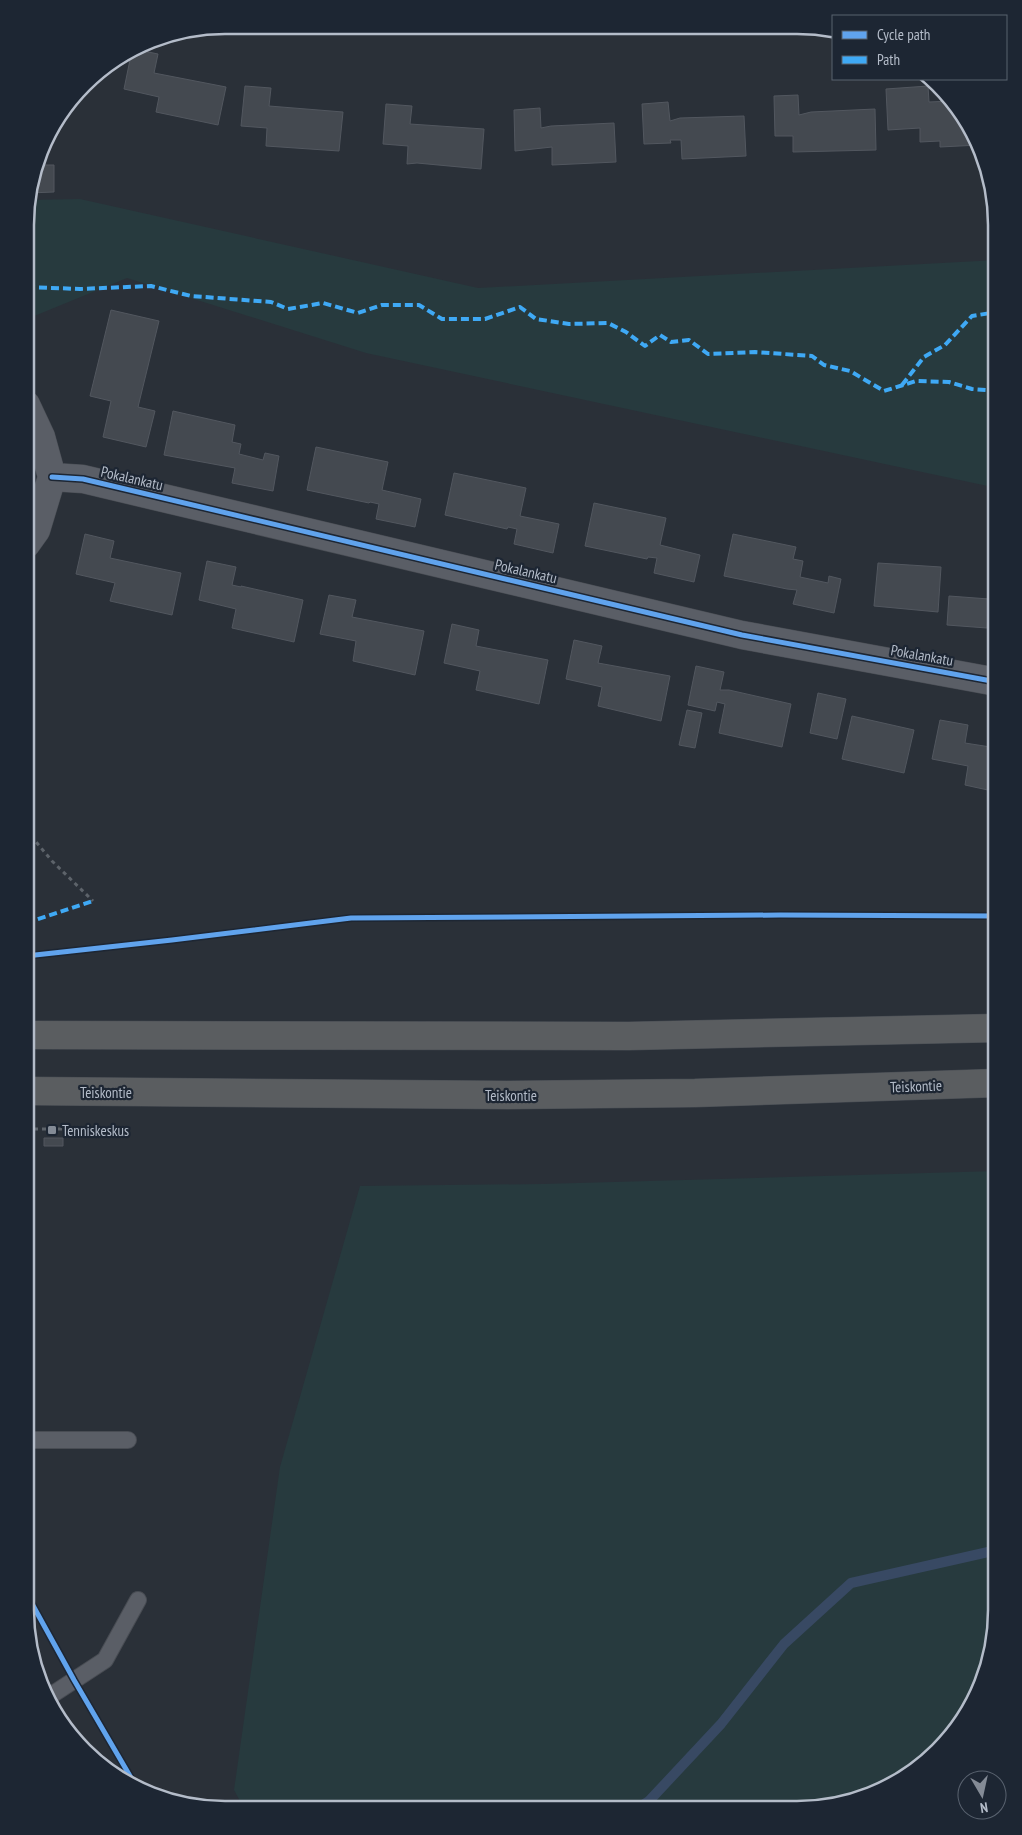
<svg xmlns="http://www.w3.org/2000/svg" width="1022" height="1835" font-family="'PT Sans Narrow',sans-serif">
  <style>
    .green { fill: #273a3e }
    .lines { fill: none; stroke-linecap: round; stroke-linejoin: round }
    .stream { stroke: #384963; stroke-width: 10 }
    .building { fill: #444950; stroke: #52575f }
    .lane-casing { stroke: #484c53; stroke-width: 18 }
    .street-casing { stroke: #484c53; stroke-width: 29 }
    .highway-casing { stroke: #474c53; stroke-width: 29 }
    .path { stroke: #5d636a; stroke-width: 3; stroke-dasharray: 4 4; stroke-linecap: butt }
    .lane { stroke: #5a5e66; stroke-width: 16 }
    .street { stroke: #5a5e66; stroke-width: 28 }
    .highway { stroke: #5a5d60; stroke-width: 28 }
    .quiet { stroke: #3fa9f5; stroke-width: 4; stroke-dasharray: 8 4; stroke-linecap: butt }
    .cycleway-casing { stroke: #1d2633; stroke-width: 8 }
    .cycleway { stroke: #60a3ed; stroke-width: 5 }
    .poi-dot { fill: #848b96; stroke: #1d2633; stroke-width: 2 }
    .labels { text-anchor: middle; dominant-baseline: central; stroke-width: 4.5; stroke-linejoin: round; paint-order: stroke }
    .street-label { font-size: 15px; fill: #b4bcc9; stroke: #1d2633 }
    .poi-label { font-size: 15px; fill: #b4bcc9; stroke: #1d2633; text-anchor: start }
    .rim { fill: none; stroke: #b4bcc9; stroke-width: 2.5 }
  </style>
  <rect width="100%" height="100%" fill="#2a3038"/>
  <path class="green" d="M80,199L478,288L997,260V488L366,353L127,278L27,319V200Z
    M997,1171V1624L982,1686L956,1732L919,1769L862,1799L797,1810L244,1808L234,1790L280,1467L360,1186L543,1184Z"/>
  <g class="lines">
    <path class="stream" d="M635,1810L649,1801L721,1724L784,1644L851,1583L997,1550"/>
  </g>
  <path class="building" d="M134,49L158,54L154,73L226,87L218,125L156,112L159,97L124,89L132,50Z
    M245,86L271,88L269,106L343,112L339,151L266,146L267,128L241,126Z
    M928,86L929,102L952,101L963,113L979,145L940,147V141L920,142V128L888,130L886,89Z
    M798,95L799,115L811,112L875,109L876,150L793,152V136H775L774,96Z
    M668,102L670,121L680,118L744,116L746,156L682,159L681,140H670L671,143L644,144L642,104Z
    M386,104L412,106L410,124L484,129L481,169L417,163L407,164L408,146L383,144Z
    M540,108L541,128L551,126L614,123L616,162L552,165V147L515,151L514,110Z
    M37,165H54V192L29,193Z
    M111,310L159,321L138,407L155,411L146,447L103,437L111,401L90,396Z
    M173,411L235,425L232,442L241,444L239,454L263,460L265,453L279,456L273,491L232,483L235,468L164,455Z
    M316,447L388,462L382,490L421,499L415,527L376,519L379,504L370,502L369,503L307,490Z
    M454,473L526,488L520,516L559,524L553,553L514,544L517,529L508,527L507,529L445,515Z
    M594,503L666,518L660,545L700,555L694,582L654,573L657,558L648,557L647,559L585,546Z
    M85,534L114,541L110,558L181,573L172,615L110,601L115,583L76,574Z
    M733,534L796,547L793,559L803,561L800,577L828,583L829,576L841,579L834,613L793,604L797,590L787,589L724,576Z
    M207,561L236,567L232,585L241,587V586L303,600L294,642L232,628L236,609L199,600Z
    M878,563L941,567L938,612L874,606Z
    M329,595L356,600L352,617L424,631L415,675L353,661L356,641L320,634Z
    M949,596L989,599L987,628L947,625Z
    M452,624L479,630L476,646L548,660L539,704L476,690L480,671L444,663Z
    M574,640L602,646L598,663L670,676L661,721L598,706L602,687L566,679Z
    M696,666L724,672L720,690H729L791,704L782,747L719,733L725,704L717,702L715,711L688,705Z
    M818,693L846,699L837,739L810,733Z
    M687,710L702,713L695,748L679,745Z
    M852,716L914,730L904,773L842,759Z
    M940,720L968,725L965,743L997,748V792L965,785L968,766L932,759Z
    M44,1138H63V1146H44Z"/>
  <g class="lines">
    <defs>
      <path id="lane" d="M25,1440H128
        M47,1698L105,1660L138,1600"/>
      <path id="street" d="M52,477L83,479L742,635L997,682
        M26,544L36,530L52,477L41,437L26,405"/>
      <path id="highway" d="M26,1035L629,1036L997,1028
        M26,1091L507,1095L695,1093L997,1083"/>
    </defs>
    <use href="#lane" class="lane-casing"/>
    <use href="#street" class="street-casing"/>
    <use href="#highway" class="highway-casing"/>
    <path class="path" d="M26,830L52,861L93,901
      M26,1129H70"/>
    <use href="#lane" class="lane"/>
    <use href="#street" class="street"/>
    <use href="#highway" class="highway"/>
    <path class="quiet" d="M27,287L80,289L151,286L191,296L271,302L288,309L323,303L358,313L382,305H419L442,319H485L520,307L536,319L569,324L608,323L626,332L645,346L660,335L671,342L689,340L708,354L755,352L812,356L824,365L850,371L884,391L916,381L949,382L972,389L997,391
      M902,385L924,357L945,345L972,316L997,312
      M26,920H35L93,901"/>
    <defs>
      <path id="cycleway" d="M52,477L83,479L742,635L997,682
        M26,956L172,940L351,918L780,915L997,916
        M25,1591L74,1680L137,1788"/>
    </defs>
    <use href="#cycleway" class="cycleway-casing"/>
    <use href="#cycleway" class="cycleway"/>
  </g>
  <rect class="poi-dot" x="47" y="1125" width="10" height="10" rx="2.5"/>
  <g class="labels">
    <g class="street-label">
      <text transform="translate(132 478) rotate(13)">Pokalankatu</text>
      <text transform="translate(526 571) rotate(13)">Pokalankatu</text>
      <text transform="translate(922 655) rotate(10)">Pokalankatu</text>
      <text transform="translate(916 1086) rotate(-2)">Teiskontie</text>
      <text x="106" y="1092">Teiskontie</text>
      <text x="511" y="1095">Teiskontie</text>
    </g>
    <g class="poi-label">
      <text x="62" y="1130">Tenniskeskus</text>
    </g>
  </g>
  <path d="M0 0H1022V1835H0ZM225 34H797A191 191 0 0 1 988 225V1610A191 191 0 0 1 797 1801H225A191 191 0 0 1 34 1610V225A191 191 0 0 1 225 34Z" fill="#1d2633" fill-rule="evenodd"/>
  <path class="rim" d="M225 34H797A191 191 0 0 1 988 225V1610A191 191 0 0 1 797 1801H225A191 191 0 0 1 34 1610V225A191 191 0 0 1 225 34Z"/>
  <rect x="832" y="15" width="175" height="65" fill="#1d2633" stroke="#59626f"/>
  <rect x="842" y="31" width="25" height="8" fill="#60a3ed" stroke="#59626f"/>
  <text x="877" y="40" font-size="15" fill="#b4bcc9">Cycle path</text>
  <rect x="842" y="56" width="25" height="8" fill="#3fa9f5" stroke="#59626f"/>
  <text x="877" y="65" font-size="15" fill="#b4bcc9">Path</text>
  <g transform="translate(982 1795) rotate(171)"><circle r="24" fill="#1d2633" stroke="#59626f"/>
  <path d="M0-4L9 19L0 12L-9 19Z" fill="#848b96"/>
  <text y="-8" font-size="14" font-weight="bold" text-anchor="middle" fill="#b4bcc9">N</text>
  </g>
</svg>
